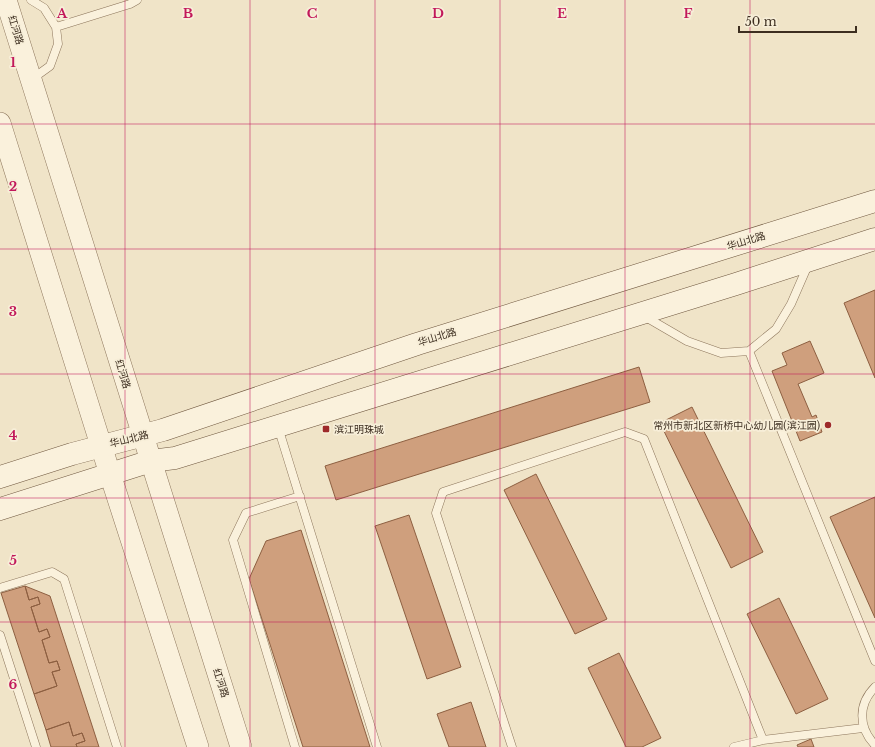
<svg xmlns="http://www.w3.org/2000/svg" width="875" height="747" font-family="'Libre Baskerville','Noto Sans SC',serif">
  <style>
    .building { fill: #cf9f7d; stroke: #8d5f41 }
    .lines { fill: none; stroke-linecap: round; stroke-linejoin: round }
    .service-casing { stroke: #8d765c; stroke-width: 9 }
    .tertiary-casing { stroke: #8d765c; stroke-width: 22 }
    .secondary-casing { stroke: #6f573f; stroke-width: 23 }
    .service { stroke: #faf1dc; stroke-width: 8 }
    .tertiary { stroke: #faf1dc; stroke-width: 21 }
    .secondary { stroke: #faf1dc; stroke-width: 22 }
    .grid { fill: none; stroke: #c2185b; stroke-width: 1; stroke-opacity: 0.55 }
    .poi-dot { fill: #9e2a2b; stroke: #f7eed8; stroke-width: 1.5 }
    .labels { text-anchor: middle; dominant-baseline: central; stroke-width: 3.5; stroke-linejoin: round; paint-order: stroke }
    .street-label { font-size: 10px; fill: #3d2e20; stroke: #f7eed8 }
    .poi-label { font-size: 10px; fill: #3d2e20; stroke: #f7eed8; text-anchor: end }
    .grid-label { font-size: 13px; text-anchor: middle; font-weight: bold; fill: #c2185b; stroke: #f7eed8; stroke-width: 3.5; stroke-linejoin: round; paint-order: stroke }
  </style>
  <rect width="100%" height="100%" fill="#f0e4c8"/>
  <path class="building" d="M875,290V378L844,303Z
    M810,341L824,373L798,384L812,417L816,415L822,432L800,441L772,371L787,365L782,353Z
    M639,367L650,402L336,500L325,466Z
    M692,407L763,552L731,568L660,423Z
    M536,474L607,619L575,634L504,490Z
    M875,497V618L830,517Z
    M409,515L461,667L427,679L375,526Z
    M301,530L370,747H303L249,579L266,541Z
    M25,586L29,600L38,597L40,604L31,607L39,632L47,629L50,637L42,640L49,663L57,661L60,670L52,672L57,686L34,694L1,593Z
    M25,586L50,596L99,747H77L76,744L85,741L82,733L73,736L69,722L46,730L34,694L57,686L52,672L60,670L57,661L49,663L42,640L50,637L47,629L39,632L31,607L40,604L38,597L29,600Z
    M779,598L828,699L796,714L747,614Z
    M619,653L661,738L642,747H626L588,668Z
    M471,702L486,747H449L437,714Z
    M69,722L73,736L82,733L85,741L76,744L77,747H51L46,730Z
    M811,739L814,747H798L797,745Z"/>
  <g class="lines">
    <defs>
      <path id="service" d="M31,0L44,8L56,27L58,44L50,66L32,79
        M56,27L130,4L137,0
        M644,316L687,341L721,353L749,351L776,329L791,304L808,265
        M749,351L875,661
        M278,427L377,747
        M0,588L52,572L64,579L117,747
        M0,635L36,747
        M875,687C858,704 858,727 875,745
        M295,747L233,540L246,513L300,496
        M512,747L436,513L443,492L625,432L644,439L763,740
        M734,747L763,740L863,728"/>
      <path id="tertiary" d="M6,0L241,747
        M0,123L110,474L198,747"/>
      <path id="secondary" d="M0,477L72,454L163,430L417,344L875,201
        M0,509L151,461L175,458L736,284L875,239"/>
    </defs>
    <use href="#service" class="service-casing"/>
    <use href="#tertiary" class="tertiary-casing"/>
    <use href="#secondary" class="secondary-casing"/>
    <use href="#service" class="service"/>
    <use href="#tertiary" class="tertiary"/>
    <use href="#secondary" class="secondary"/>
  </g>
  <path class="grid" d="M125,0V747M250,0V747M375,0V747M500,0V747M625,0V747M750,0V747M0,124H875M0,249H875M0,374H875M0,498H875M0,622H875"/>
  <g class="poi-dot">
    <circle cx="828" cy="425" r="4"/>
    <rect x="322" y="425" width="8" height="8" rx="2"/>
  </g>
  <g class="labels">
    <g class="street-label">
      <text transform="translate(16 30) rotate(73)">红河路</text>
      <text transform="translate(746 241) rotate(-17)">华山北路</text>
      <text transform="translate(437 337) rotate(-17)">华山北路</text>
      <text transform="translate(123 374) rotate(73)">红河路</text>
      <text transform="translate(129 439) rotate(-14)">华山北路</text>
      <text transform="translate(221 683) rotate(72)">红河路</text>
    </g>
    <g class="poi-label">
      <text x="820" y="425">常州市新北区新桥中心幼儿园(滨江园)</text>
      <text x="334" y="429" text-anchor="start">滨江明珠城</text>
    </g>
  </g>
  <g class="grid-label">
    <text x="62" y="18">A</text>
    <text x="188" y="18">B</text>
    <text x="312" y="18">C</text>
    <text x="438" y="18">D</text>
    <text x="562" y="18">E</text>
    <text x="688" y="18">F</text>
    <text x="13" y="67">1</text>
    <text x="13" y="191">2</text>
    <text x="13" y="316">3</text>
    <text x="13" y="440">4</text>
    <text x="13" y="565">5</text>
    <text x="13" y="689">6</text>
  </g>
  <path d="M739 26v6h117v-6" fill="none" stroke="#3d2e20" stroke-width="2"/>
  <text x="745" y="26" font-size="12" fill="#3d2e20" stroke="#f7eed8" stroke-width="3" paint-order="stroke">50 m</text>
</svg>
